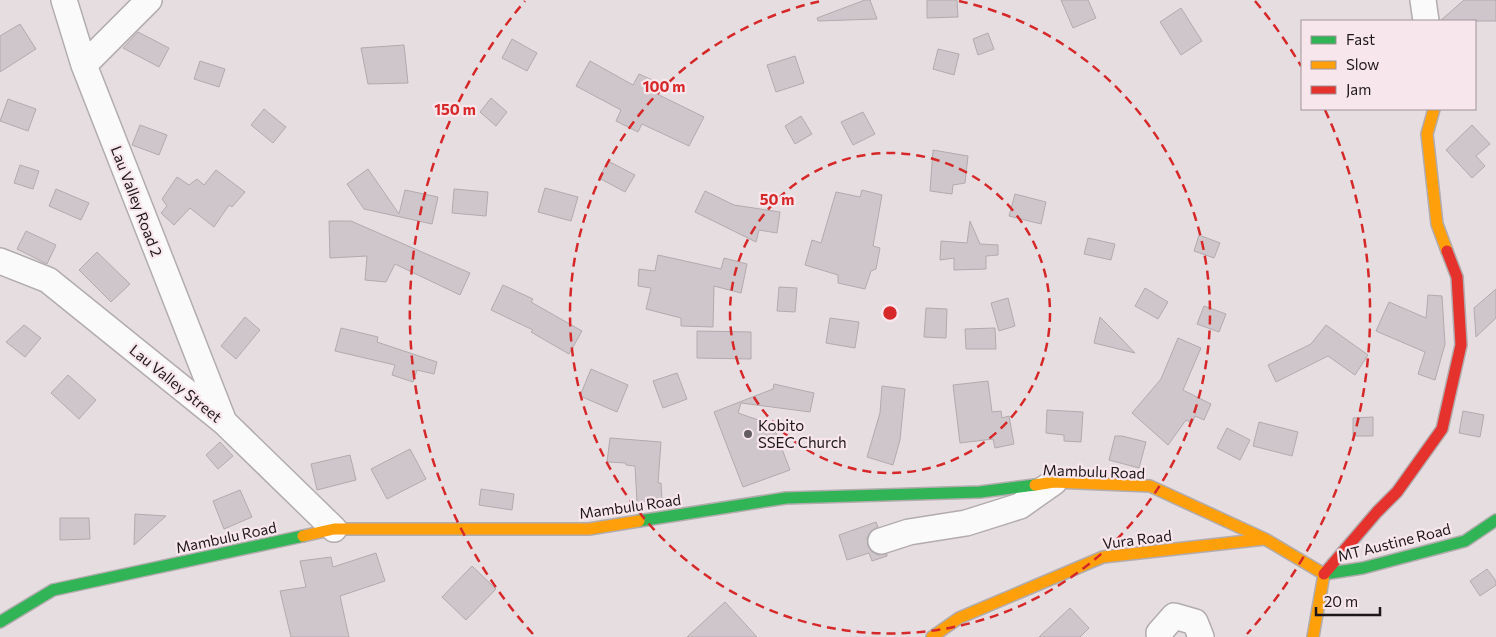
<svg xmlns="http://www.w3.org/2000/svg" width="1496" height="637" font-family="Commissioner,sans-serif">
  <style>
    .building { fill: #cec6ca; stroke: #b2aaad }
    .lines { fill: none; stroke-linecap: round; stroke-linejoin: round }
    .street-casing { stroke: #b2acae; stroke-width: 28 }
    .fast-casing { stroke: #b2acae; stroke-width: 14 }
    .slow-casing { stroke: #b2acae; stroke-width: 14 }
    .jam-casing { stroke: #b2acae; stroke-width: 14 }
    .street { stroke: #fbfafa; stroke-width: 25 }
    .fast { stroke: #30b455; stroke-width: 11 }
    .slow { stroke: #ff9f0a; stroke-width: 11 }
    .jam { stroke: #e5322d; stroke-width: 11 }
    .ring { fill: none; stroke: #d62828; stroke-width: 2.5; stroke-dasharray: 9 6 }
    .poi-dot { fill: #635c60; stroke: #f8e6ed; stroke-width: 2 }
    .labels { text-anchor: middle; dominant-baseline: central; stroke-width: 4.5; stroke-linejoin: round; paint-order: stroke }
    .street-label { font-size: 15px; fill: #1d171a; stroke: #f8e6ed }
    .poi-label { font-size: 15px; fill: #1d171a; stroke: #f8e6ed; text-anchor: start }
    .centre { fill: #d62828; stroke: #f8e6ed; stroke-width: 2.5 }
    .ring-label { font-size: 15px; text-anchor: middle; font-weight: bold; fill: #d62828; stroke: #f8e6ed; stroke-width: 4.5; stroke-linejoin: round; paint-order: stroke }
  </style>
  <rect width="100%" height="100%" fill="#e6dde1"/>
  <path class="building" d="M865,0H870L877,19L818,21L817,18Z
    M927,0H957L958,17L927,18Z
    M1061,0H1088L1096,18L1073,28Z
    M1464,0H1496V21H1440Z
    M1181,8L1202,41L1181,55L1160,22Z
    M20,24L36,49L0,72V36Z
    M138,32L169,48L159,67L123,48Z
    M988,33L994,49L978,55L973,39Z
    M512,39L537,53L527,71L502,58Z
    M404,45L408,83L368,84L361,48Z
    M938,49L959,54L954,75L933,69Z
    M795,56L804,83L776,92L767,65Z
    M200,61L225,69L219,87L194,79Z
    M590,61L633,85L639,74L661,84L657,94L704,117L689,146L642,124L638,132L616,121L621,110L576,86Z
    M491,98L507,112L496,126L480,112Z
    M8,99L36,109L28,131L0,121Z
    M264,109L286,127L273,143L251,125Z
    M863,112L875,134L853,145L841,122Z
    M801,116L812,134L795,144L785,126Z
    M140,125L167,135L159,155L132,145Z
    M1472,125L1490,144L1476,156L1485,166L1472,178L1446,150Z
    M933,150L968,156L965,183L953,185L952,194L930,191Z
    M608,161L635,175L625,192L599,178Z
    M20,165L39,171L33,189L14,183Z
    M368,169L399,214L405,190L438,197L432,224L364,209L347,184Z
    M216,170L245,192L232,207L229,205L214,227L190,208L174,225L161,213L167,206L162,199L177,177L189,185L197,179L204,185Z
    M545,188L578,197L571,221L538,212Z
    M56,189L89,203L81,220L49,206Z
    M454,189L488,192L486,216L452,213Z
    M862,190L882,195L873,246L880,248L876,269L871,271L865,289L838,283V275L805,265L812,240L821,243L836,192L860,197Z
    M705,191L734,205L780,212L777,233L759,230L756,242L695,212Z
    M1015,194L1046,202L1041,224L1009,216Z
    M329,221H351L470,273L460,295L395,264L386,282L365,280L367,256L330,258Z
    M970,221L980,244L998,245V255L986,256V269L954,270V258L940,260L941,241L967,243Z
    M26,231L56,245L47,264L17,249Z
    M1199,235L1220,243L1214,258L1194,251Z
    M1088,238L1115,244L1111,260L1084,254Z
    M97,252L130,284L111,302L79,270Z
    M658,255L721,269L724,258L747,264L741,293L714,286L713,327L681,326V318L646,309L651,288L638,286L639,269L655,271Z
    M503,285L533,299L531,302L582,331L569,354L531,332L533,330L491,310Z
    M779,287L797,288L795,312L777,311Z
    M1145,288L1168,302L1158,319L1135,306Z
    M1496,289V318L1476,337L1474,308Z
    M1428,295L1442,296L1445,344L1435,380L1418,374L1425,352L1376,331L1389,302L1426,318Z
    M1008,298L1015,326L999,331L991,303Z
    M1204,306L1226,314L1219,332L1197,324Z
    M926,308L947,309L946,338L924,337Z
    M245,317L260,330L236,359L221,346Z
    M1100,317L1116,333L1135,353L1094,343Z
    M830,318L859,322L855,348L826,343Z
    M24,325L41,338L25,357L6,342Z
    M1326,325L1368,355L1355,375L1328,356L1276,382L1268,365L1311,344Z
    M341,328L378,337L377,342L437,362L434,374L417,370L413,382L392,375L395,365L335,351Z
    M995,328L996,349H966L965,329Z
    M697,331L751,332V359L697,358Z
    M1178,338L1201,348L1183,390L1211,404L1204,420L1195,416L1192,423L1186,420L1168,445L1132,413L1161,379Z
    M591,369L628,385L617,412L580,396Z
    M677,373L687,399L663,408L653,381Z
    M68,375L96,400L79,419L51,393Z
    M988,381L992,412L1001,411L1002,418L1009,416L1014,444L995,448L993,439L960,443L953,385Z
    M774,384L814,393L810,412L741,403L738,413L773,425L790,470L743,487L714,412L773,389Z
    M882,386L905,389L900,440L893,465L867,457L880,413Z
    M1047,410L1083,412L1081,442L1064,441V435L1046,433Z
    M1463,411L1484,415L1480,437L1459,433Z
    M1373,417V436H1353V418Z
    M1259,422L1298,432L1292,456L1253,446Z
    M1227,428L1250,440L1240,460L1217,448Z
    M1115,436H1122L1146,442L1139,468L1109,460Z
    M610,438L661,442L658,483H661L662,500L637,502L635,466L626,465V463L607,462Z
    M220,442L233,456L218,469L206,455Z
    M410,449L426,479L387,499L371,469Z
    M350,455L356,480L317,490L311,464Z
    M481,489L514,494L512,510L479,505Z
    M240,490L252,517L224,529L213,501Z
    M135,514L166,516L134,545Z
    M60,518H89L90,539L60,540Z
    M876,522L878,527L871,531L867,538L868,546L871,551L878,555L887,554V556L872,561L869,553L847,560L839,535Z
    M376,553L385,581L340,596L349,637H291L280,591L306,587L300,561L331,557L333,567Z
    M472,566L496,589L466,620L442,597Z
    M1487,569L1496,581V585L1480,596L1470,581Z
    M725,602L757,637H687Z
    M1070,608L1089,628L1080,637H1039Z"/>
  <g class="lines">
    <defs>
      <path id="street" d="M64,0L84,65L224,422
        M1423,0L1426,21
        M84,65L149,0
        M0,261L48,280L224,422L334,529
        M881,541L909,532L966,523L1020,506L1054,482
        M1159,633L1174,616L1195,622L1201,637"/>
      <path id="fast" d="M639,521L786,498L980,492L1035,485
        M1324,574L1363,568L1465,541L1496,520
        M0,622L53,590L303,536"/>
      <path id="slow" d="M1434,109L1427,134L1437,224L1447,251
        M1035,485L1054,482L1150,486L1265,539
        M303,536L334,529H589L639,521
        M932,637L959,618L1103,557L1265,539L1324,574
        M1313,637L1324,574"/>
      <path id="jam" d="M1324,574L1377,512L1397,492L1442,429L1461,345L1457,277L1447,251"/>
    </defs>
    <use href="#street" class="street-casing"/>
    <use href="#fast" class="fast-casing"/>
    <use href="#slow" class="slow-casing"/>
    <use href="#jam" class="jam-casing"/>
    <use href="#street" class="street"/>
    <use href="#fast" class="fast"/>
    <use href="#slow" class="slow"/>
    <use href="#jam" class="jam"/>
  </g>
  <g class="ring">
    <circle cx="890" cy="313" r="160"/>
    <path d="M959 1A320 320 0 1 1 821 1"/>
    <path d="M533 634A480 480 0 0 1 525 1M1255 1A480 480 0 0 1 1301 66M1325 110A480 480 0 0 1 1247 634"/>
  </g>
  <circle class="poi-dot" cx="748" cy="434" r="5"/>
  <g class="labels">
    <g class="street-label">
      <text transform="translate(137 201) rotate(69)">Lau Valley Road 2</text>
      <text transform="translate(176 383) rotate(39)">Lau Valley Street</text>
      <text transform="translate(1094 471) rotate(2)">Mambulu Road</text>
      <text transform="translate(630 506) rotate(-8)">Mambulu Road</text>
      <text transform="translate(226 537) rotate(-12)">Mambulu Road</text>
      <text transform="translate(1137 539) rotate(-7)">Vura Road</text>
      <text transform="translate(1394 542) rotate(-14)">MT Austine Road</text>
    </g>
    <g class="poi-label">
      <text x="758" y="425">Kobito<tspan x="758" dy="17">SSEC Church</tspan></text>
    </g>
  </g>
  <circle cx="890" cy="313" r="8" class="centre"/>
  <g class="ring-label">
    <text x="664" y="92">100 m</text>
    <text x="455" y="115">150 m</text>
    <text x="777" y="205">50 m</text>
  </g>
  <rect x="1301" y="20" width="175" height="90" fill="#f8e6ed" stroke="#a09399"/>
  <rect x="1311" y="36" width="25" height="8" fill="#30b455" stroke="#a09399"/>
  <text x="1346" y="45" font-size="15" fill="#1d171a">Fast</text>
  <rect x="1311" y="61" width="25" height="8" fill="#ff9f0a" stroke="#a09399"/>
  <text x="1346" y="70" font-size="15" fill="#1d171a">Slow</text>
  <rect x="1311" y="86" width="25" height="8" fill="#e5322d" stroke="#a09399"/>
  <text x="1346" y="95" font-size="15" fill="#1d171a">Jam</text>
  <path d="M1316 607v8h64v-8" fill="none" stroke="#1d171a" stroke-width="2.5"/>
  <text x="1324" y="607" font-size="15" fill="#1d171a" stroke="#f8e6ed" stroke-width="4" paint-order="stroke">20 m</text>
</svg>
